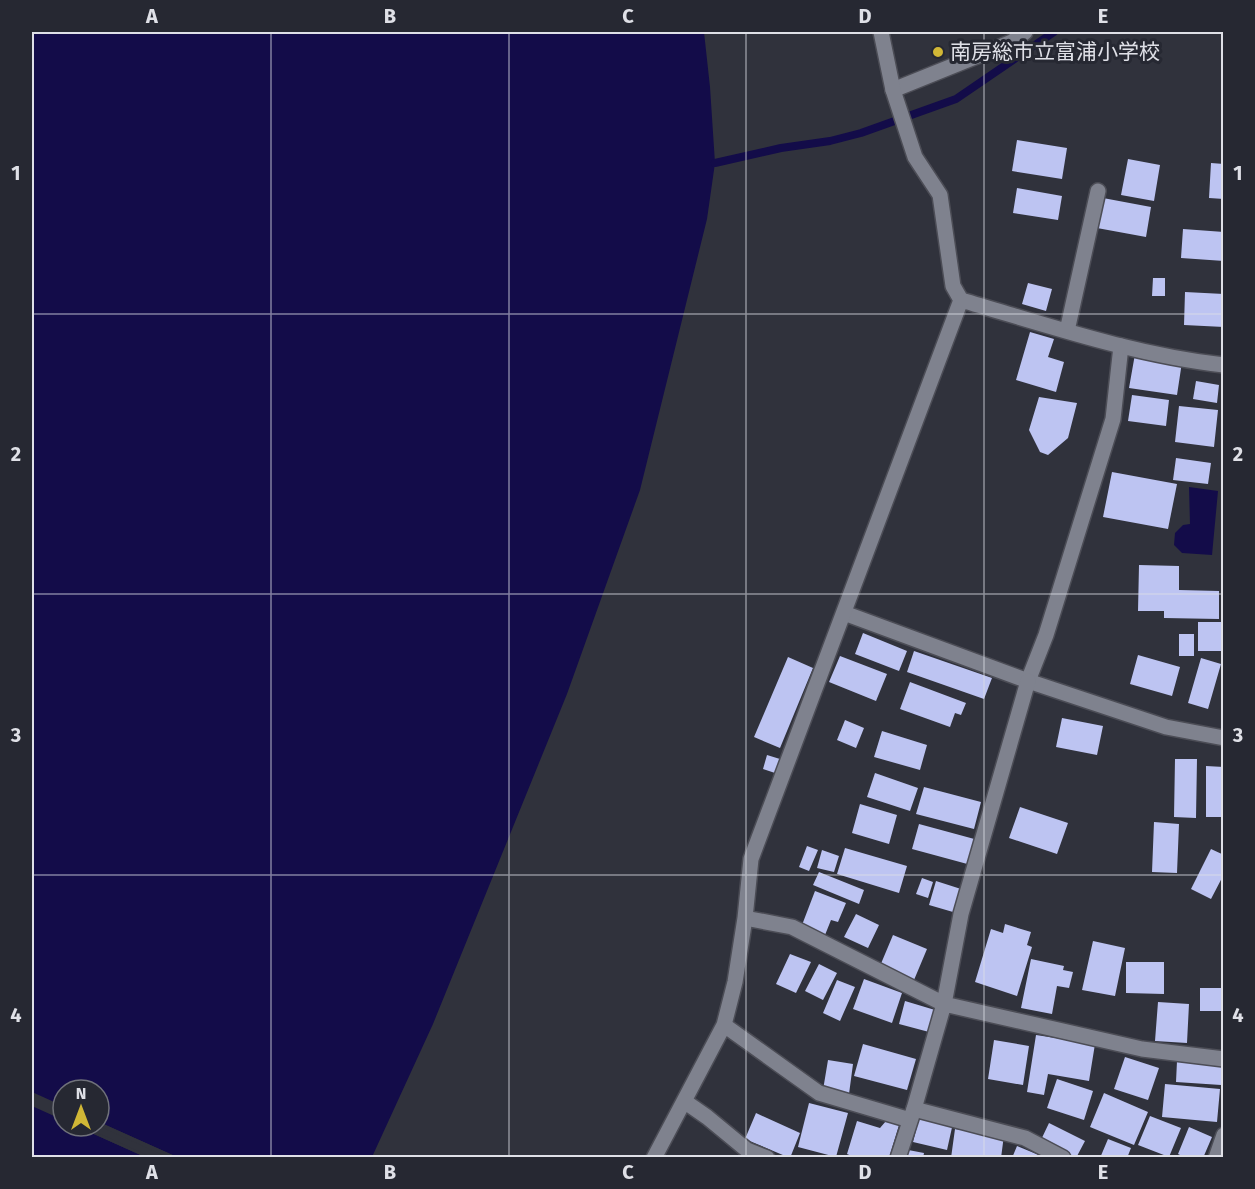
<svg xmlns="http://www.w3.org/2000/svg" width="1255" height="1189" font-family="'Fira Sans','Noto Sans JP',sans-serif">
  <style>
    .water { fill: #130c49 }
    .pier { fill: #30323c }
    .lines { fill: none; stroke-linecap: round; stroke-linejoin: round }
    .stream { stroke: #130c49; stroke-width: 8 }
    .building { fill: #bdc4f2 }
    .service-casing { stroke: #4c4d56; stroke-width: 18 }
    .minor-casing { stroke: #4c4d56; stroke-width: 18 }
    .service { stroke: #7f828e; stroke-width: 15 }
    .minor { stroke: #7f828e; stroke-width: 15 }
    .grid { fill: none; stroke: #dfe0e7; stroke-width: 1.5; stroke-opacity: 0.55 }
    .poi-dot { fill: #d1b736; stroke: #262832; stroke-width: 2 }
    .labels { text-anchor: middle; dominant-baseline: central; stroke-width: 6; stroke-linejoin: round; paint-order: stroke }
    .poi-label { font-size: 21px; fill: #dfe0e7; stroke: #262832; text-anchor: start }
    .neatline { fill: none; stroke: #dfe0e7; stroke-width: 2 }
    .grid-label { font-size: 20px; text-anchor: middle; font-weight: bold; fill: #dfe0e7 }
  </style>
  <rect width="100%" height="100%" fill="#30323c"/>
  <path class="water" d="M32,32H704L710,87L715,163L707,219L640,490L567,694L433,1024L372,1157H177L99,1122V1090H63V1106L32,1092Z
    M1189,487L1218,491L1212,555L1182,553L1174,545L1175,533L1183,525L1190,524Z
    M32,1106L63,1120V1126H76L145,1157H32Z"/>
  <path class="pier" d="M99,1122L177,1157L169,1158L99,1126Z
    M76,1126H83L147,1155L148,1158L145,1157Z"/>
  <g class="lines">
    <path class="stream" d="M715,163L781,148L830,141L861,133L956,99L1054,32"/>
  </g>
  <path class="building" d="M1017,140L1067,148L1062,179L1012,171Z
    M1128,159L1160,165L1154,201L1121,195Z
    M1211,163L1224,164V199L1209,198Z
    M1017,188L1062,196L1058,220L1013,213Z
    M1103,198L1151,207L1146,237L1097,228Z
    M1183,229L1224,232V261L1181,258Z
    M1153,278H1165V296H1152Z
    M1028,283L1052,289L1046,311L1022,304Z
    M1185,292L1224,294V327L1184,325Z
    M1030,332L1054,339L1048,357L1064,362L1056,392L1016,380Z
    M1135,354L1182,362L1177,395L1129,388Z
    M1196,381L1219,385L1217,403L1193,399Z
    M1132,395L1169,400L1166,426L1128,421Z
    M1039,397L1077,403L1068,438L1048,455L1040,452L1029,430Z
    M1179,406L1218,410L1214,447L1175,442Z
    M1176,458L1211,463L1208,484L1173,480Z
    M1112,472L1177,484L1168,529L1103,517Z
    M1139,565L1179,566V590L1219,591V619L1164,618V611H1138Z
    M1198,622H1223V651H1198Z
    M863,633L907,651L899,671L855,654Z
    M1179,634H1194V656H1179Z
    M914,651L992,678L984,699L907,672Z
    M1138,655L1180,667L1172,696L1130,684Z
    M840,656L887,674L876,701L829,682Z
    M788,657L813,668L780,748L754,737Z
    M1201,658L1221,664L1208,709L1188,703Z
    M910,682L966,703L961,715L955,713L950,727L900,709Z
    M1062,718L1103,726L1097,755L1056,747Z
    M845,720L864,728L856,748L837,740Z
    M882,731L927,745L920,770L874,757Z
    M767,755L780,759L775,773L763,769Z
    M1175,759H1197L1196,818L1174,817Z
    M1206,766L1224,767V817H1206Z
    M875,773L918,788L910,811L867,797Z
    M924,787L981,802L974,829L916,814Z
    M860,804L897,815L889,844L852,833Z
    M1020,807L1068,823L1057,854L1009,838Z
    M1154,822L1179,824L1177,873L1152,872Z
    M919,824L978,840L971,865L912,849Z
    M1221,825H1224V841H1221Z
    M807,846L818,850L809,871L799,867Z
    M845,848L907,866L899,893L837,874Z
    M1211,849L1224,855V874L1211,899L1191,889Z
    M822,850L839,856L834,872L817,868Z
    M819,872L864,890L859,904L813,885Z
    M922,878L933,882L928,898L916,894Z
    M936,881L961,889L953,912L929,905Z
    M815,891L846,903L838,922L831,920L825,935L802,925Z
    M856,914L879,925L868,948L844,937Z
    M1005,924L1031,932L1027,945L1032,947L1017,996L975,982L991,929L1003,933Z
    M893,935L927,949L914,980L880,966Z
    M1093,941L1125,948L1115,996L1082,990Z
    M790,954L811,962L796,993L776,984Z
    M1031,959L1064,966L1063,970L1073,972L1069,988L1057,986L1052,1014L1021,1008Z
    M1126,962H1164V994L1126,993Z
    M819,964L837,973L823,1000L805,991Z
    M864,979L902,993L892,1023L853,1009Z
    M837,980L855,987L840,1021L823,1013Z
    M1200,988H1224V1011H1200Z
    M905,1001L935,1010L929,1032L899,1024Z
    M1158,1002L1189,1004L1187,1043L1155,1041Z
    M1036,1035L1095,1044L1089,1081L1048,1074L1044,1095L1027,1092Z
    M994,1040L1029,1046L1023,1085L988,1079Z
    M863,1044L916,1059L907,1090L854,1076Z
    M1125,1057L1159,1068L1148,1100L1114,1089Z
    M828,1060L853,1064L849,1094L823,1090Z
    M1177,1061L1223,1065L1221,1085L1176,1082Z
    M1057,1079L1093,1091L1084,1120L1047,1108Z
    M1165,1084L1220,1089L1217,1122L1162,1117Z
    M1104,1093L1148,1112L1134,1145L1090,1127Z
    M809,1103L848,1113L836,1157L798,1147Z
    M756,1113L800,1133L790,1158L745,1139Z
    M920,1115L953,1123L947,1150L913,1142Z
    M1150,1116L1181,1128L1169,1157L1138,1145Z
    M857,1121L880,1128L886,1121L899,1125L889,1158H856L847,1154Z
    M1049,1123L1085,1141L1076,1158H1072L1040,1142Z
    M1189,1127L1212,1137L1203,1158H1186L1178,1154Z
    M955,1129L1004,1135L1001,1158H951Z
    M1108,1139L1131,1148L1127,1158H1100Z
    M1017,1146L1046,1158H1012Z
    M903,1149L924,1153L923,1158H901Z"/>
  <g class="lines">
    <defs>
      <path id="service" d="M893,90L1012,42L1025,32
        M844,613L1028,681L1166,727L1224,738
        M1028,681L1046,635L1113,419L1121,346
        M914,1109L1025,1138L1063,1158"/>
      <path id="minor" d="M881,32L893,90L915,157L940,195L953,286L961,300C1047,325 1134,355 1224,365
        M1067,331L1098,191
        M745,918L792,927L944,1004L1142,1049L1224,1059
        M724,1025L819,1093L910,1120
        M684,1101L707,1117L747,1150L767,1158
        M654,1158L724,1025L735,982L745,918L751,859L961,300
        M898,1158L914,1109L944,1004L961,914L1028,681
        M1216,1158L1224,1135"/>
    </defs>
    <use href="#service" class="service-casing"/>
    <use href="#minor" class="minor-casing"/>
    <use href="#service" class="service"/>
    <use href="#minor" class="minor"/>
  </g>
  <path class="grid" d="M271,32V1158M509,32V1158M746,32V1158M984,32V1158M32,314H1224M32,594H1224M32,875H1224"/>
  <circle class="poi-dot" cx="938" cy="52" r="6"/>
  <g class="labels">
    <g class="poi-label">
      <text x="950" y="52">南房総市立富浦小学校</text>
    </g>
  </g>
  <rect width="1255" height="1189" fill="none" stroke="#262832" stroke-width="66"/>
  <g transform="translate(81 1108)"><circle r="28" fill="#262832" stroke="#70727a" stroke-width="1.5"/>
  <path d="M0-4.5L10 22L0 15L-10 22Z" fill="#d1b736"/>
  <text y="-9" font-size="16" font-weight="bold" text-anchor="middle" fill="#dfe0e7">N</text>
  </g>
  <rect x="33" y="33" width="1189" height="1123" class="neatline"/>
  <g class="grid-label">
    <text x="152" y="23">A</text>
    <text x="390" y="23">B</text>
    <text x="628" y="23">C</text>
    <text x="865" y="23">D</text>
    <text x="1103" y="23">E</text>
    <text x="16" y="180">1</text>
    <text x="1238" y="180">1</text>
    <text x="16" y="461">2</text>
    <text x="1238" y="461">2</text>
    <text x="16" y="742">3</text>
    <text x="1238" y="742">3</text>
    <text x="16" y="1022">4</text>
    <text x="1238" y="1022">4</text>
    <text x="152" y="1179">A</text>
    <text x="390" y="1179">B</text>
    <text x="628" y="1179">C</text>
    <text x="865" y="1179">D</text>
    <text x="1103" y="1179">E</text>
  </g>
</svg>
